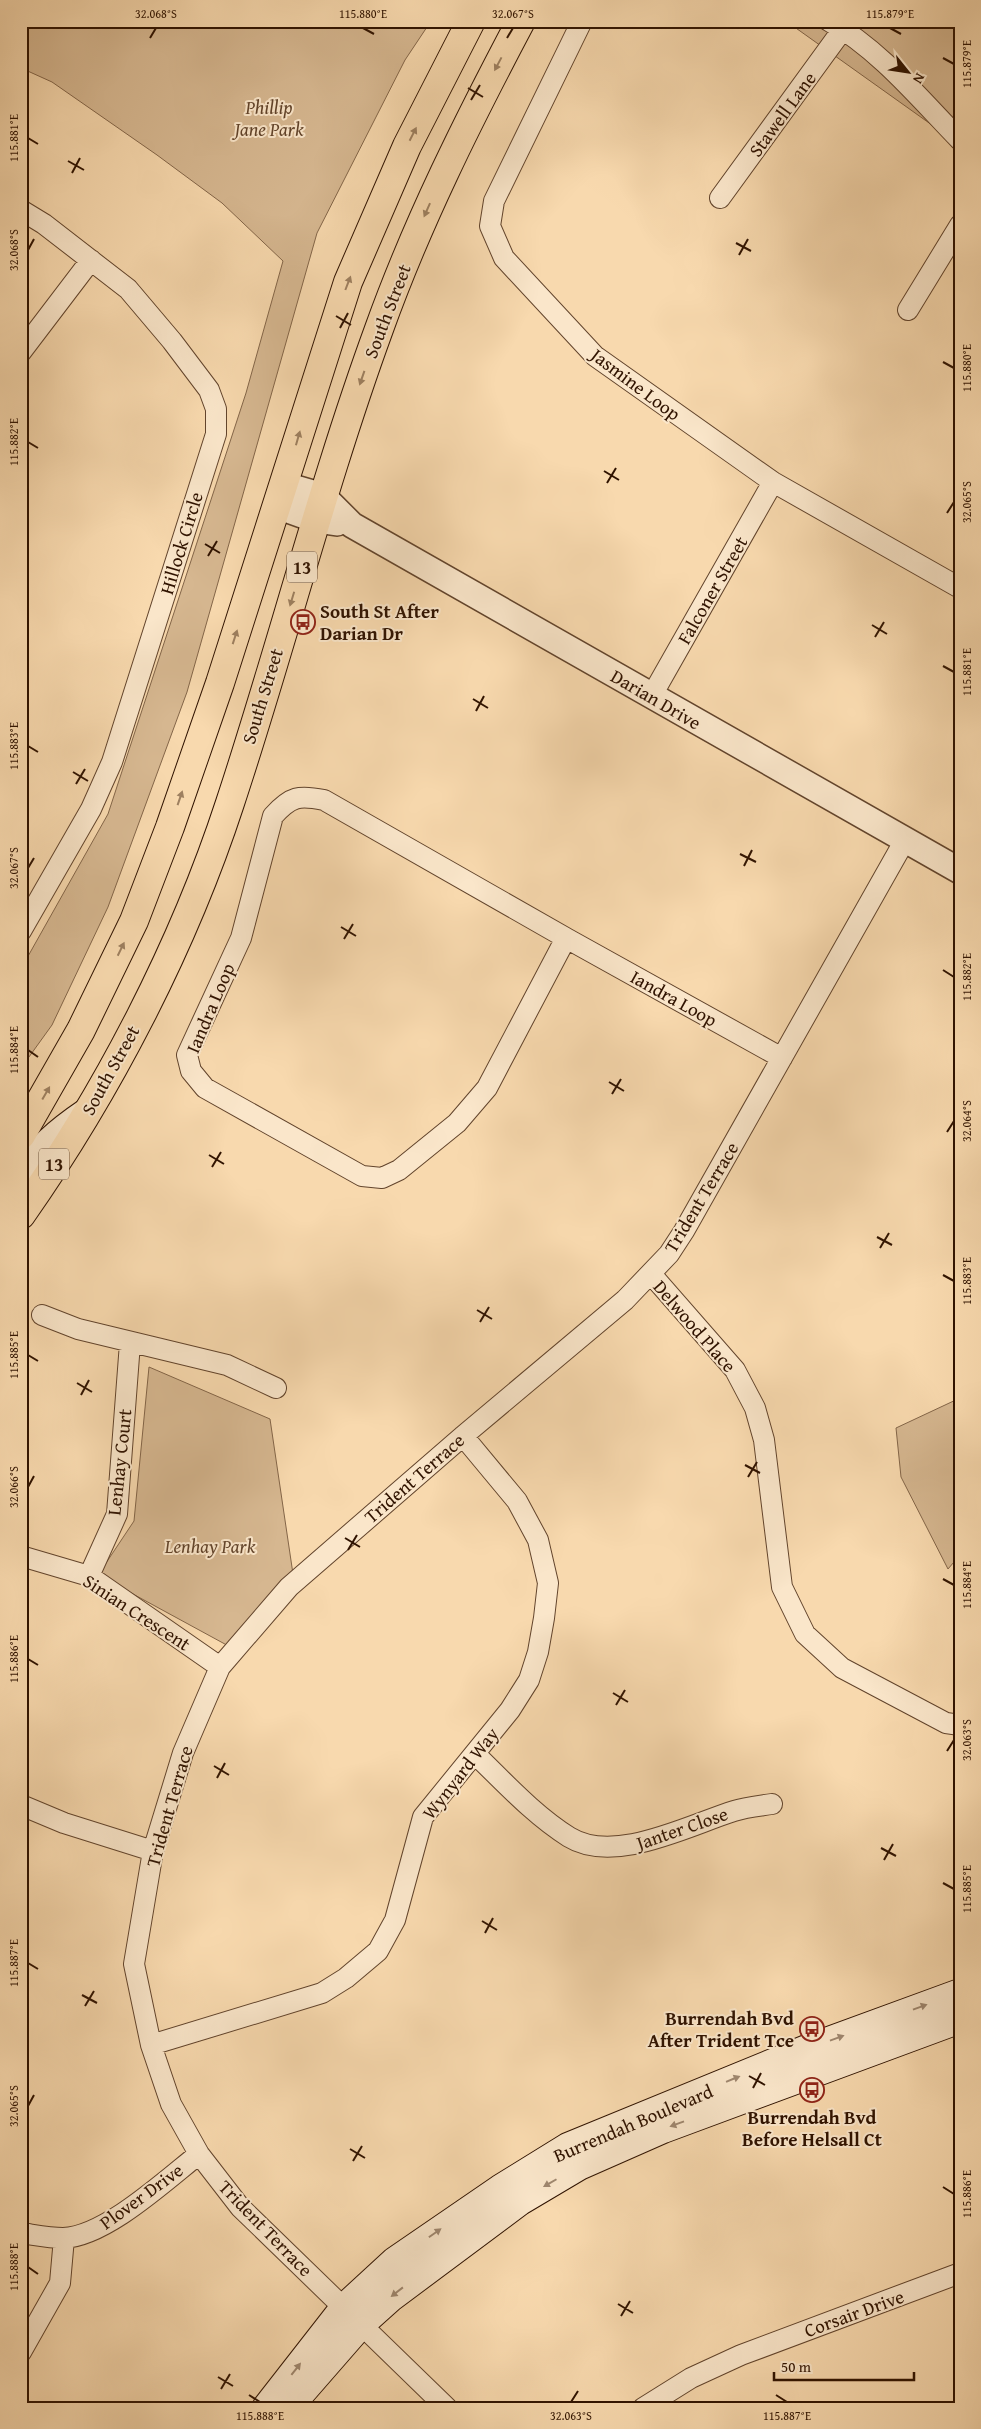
<svg xmlns="http://www.w3.org/2000/svg" width="981" height="2429" font-family="'Gentium Book Plus',serif">
  <style>
    .green { fill: #d6b790; stroke: #836548 }
    .lines { fill: none; stroke-linecap: round; stroke-linejoin: round }
    .minor-casing { stroke: #62442c; stroke-width: 22 }
    .tertiary-casing { stroke: #62442c; stroke-width: 28 }
    .secondary-casing { stroke: #301300; stroke-width: 30 }
    .trunk-casing { stroke: #301300; stroke-width: 30 }
    .minor { stroke: #fae6ca; stroke-width: 20 }
    .tertiary { stroke: #fae6ca; stroke-width: 25 }
    .secondary { stroke: #fae6ca; stroke-width: 28 }
    .trunk { stroke: #f8d9ae; stroke-width: 28 }
    .oneway { fill: #9e8060 }
    .oneway2 { fill: #9f876f }
    .ticks { fill: none; stroke: #301300; stroke-width: 2 }
    .labels { text-anchor: middle; dominant-baseline: central; stroke-width: 4; stroke-linejoin: round; paint-order: stroke }
    .shield { fill: #fae6ca; stroke: #6d523d; stroke-width: 1 }
    .shield-label { font-size: 18px; font-weight: bold; fill: #301300 }
    .park-label { font-size: 19px; font-style: italic; fill: #62442b; stroke: #fae6ca }
    .street-label { font-size: 19px; fill: #301300; stroke: #fae6ca }
    .poi-label { font-size: 19px; font-weight: bold; fill: #301300; stroke: #fae6ca; text-anchor: start }
    .neatline { fill: none; stroke: #301300; stroke-width: 2 }
    .ticks-label { font-size: 12px; text-anchor: middle; fill: #301300 }
  </style>
  <rect width="100%" height="100%" fill="#f8d9ae"/>
  <filter id="stains"><feTurbulence type="fractalNoise" baseFrequency=".004" numOctaves="4"/><feColorMatrix values="0 0 0 0 .2 0 0 0 0 .09 0 0 0 0 .02 0 0 0 .5 -.17"/></filter>
  <radialGradient id="worn" r=".72"><stop offset=".6" stop-color="#630" stop-opacity="0"/><stop offset="1" stop-color="#630" stop-opacity=".3"/></radialGradient>
  <path class="green" d="M21,21H431L405,60L317,233L187,692L108,907L52,1025L21,1068V964L27,958L108,814L246,393L283,261L222,203L157,155L52,82L21,68Z
    M786,21H960V145Z
    M149,1367L270,1419L293,1574L234,1649L98,1575L134,1521Z
    M960,1398V1555L948,1569L901,1477L896,1428Z"/>
  <g class="lines">
    <defs>
      <path id="minor" d="M582,21L494,201L490,226L504,258L595,356L773,482L960,588
        M829,21C880,50 919,98 960,140
        M720,198L843,29
        M21,210L44,224L128,289L172,341L209,390L216,409V434L112,762L91,809L21,931
        M908,310L960,225
        M21,352L91,260
        M651,697L773,482
        M566,938L324,800C299,795 291,796 273,816L241,938L187,1055L191,1071L205,1088L362,1176L382,1178L399,1170L457,1123L487,1088L566,938L782,1058
        M651,1274L735,1370L755,1408L764,1440L782,1587L805,1634L842,1668L946,1723L960,1725
        M42,1315L78,1329L227,1365L276,1388
        M21,1556L89,1576L220,1667
        M89,1576L117,1514L130,1343
        M475,1754C505,1783 534,1815 569,1837C614,1865 689,1825 734,1811C746,1807 759,1806 772,1804
        M21,1805L64,1823L153,1851
        M151,2045L322,1993L346,1978L378,1951L395,1920L423,1817L510,1710L529,1680L538,1652L544,1618L548,1583L538,1540L517,1501L463,1436
        M21,2233C35,2235 50,2238 63,2238C105,2237 166,2180 199,2154
        M21,2352L60,2283L64,2238
        M447,2408L240,2207L199,2154L171,2104L151,2045L134,1964L153,1851L183,1753L220,1667L289,1587L463,1436L625,1300L669,1254L684,1231L905,840
        M643,2408L691,2378L741,2355L960,2273"/>
      <path id="tertiary" d="M285,485L323,496L352,525L960,871
        M277,506L316,520L337,523"/>
      <path id="secondary" d="M21,1176C40,1148 58,1132 86,1113
        M300,2394L361,2324L390,2298L520,2201L579,2166L663,2129L960,2019
        M266,2408L344,2308L395,2261L500,2189L568,2147L807,2049L960,1993"/>
      <path id="trunk" d="M21,1135L81,1030L134,921L170,827L220,683L348,282L407,146L471,21
        M21,1215C108,1091 183,947 230,803C282,646 322,485 379,329C417,223 468,121 521,21"/>
    </defs>
    <use href="#minor" class="minor-casing"/>
    <use href="#tertiary" class="tertiary-casing"/>
    <use href="#secondary" class="secondary-casing"/>
    <use href="#trunk" class="trunk-casing"/>
    <use href="#minor" class="minor"/>
    <use href="#tertiary" class="tertiary"/>
    <use href="#secondary" class="secondary"/>
    <use href="#trunk" class="trunk"/>
  </g>
  <defs><path id="oneway-solid" d="M-6-.8H1V-3.2L6.5 0L1 3.2V.8H-6Z" transform="scale(1.25)"/></defs>
  <g class="oneway">
    <use href="#oneway-solid" transform="translate(498 64) rotate(118)"/>
    <use href="#oneway-solid" transform="translate(413 134) rotate(-63)"/>
    <use href="#oneway-solid" transform="translate(427 210) rotate(114)"/>
    <use href="#oneway-solid" transform="translate(348 283) rotate(-69)"/>
    <use href="#oneway-solid" transform="translate(362 378) rotate(109)"/>
    <use href="#oneway-solid" transform="translate(298 438) rotate(-74)"/>
    <use href="#oneway-solid" transform="translate(292 599) rotate(107)"/>
    <use href="#oneway-solid" transform="translate(235 637) rotate(-72)"/>
    <use href="#oneway-solid" transform="translate(180 798) rotate(-71)"/>
    <use href="#oneway-solid" transform="translate(121 949) rotate(-64)"/>
    <use href="#oneway-solid" transform="translate(46 1093) rotate(-60)"/>
  </g>
  <g class="oneway2">
    <use href="#oneway-solid" transform="translate(920 2007) rotate(-20)"/>
    <use href="#oneway-solid" transform="translate(837 2038) rotate(-20)"/>
    <use href="#oneway-solid" transform="translate(733 2079) rotate(-22)"/>
    <use href="#oneway-solid" transform="translate(677 2124) rotate(160)"/>
    <use href="#oneway-solid" transform="translate(550 2183) rotate(150)"/>
    <use href="#oneway-solid" transform="translate(435 2233) rotate(-35)"/>
    <use href="#oneway-solid" transform="translate(397 2292) rotate(142)"/>
    <use href="#oneway-solid" transform="translate(296 2369) rotate(-52)"/>
  </g>
  <path class="ticks" d="M363,28L374,34M890,28L901,34M150,38L156,28M507,38L513,28M943,58L954,64M468,88L483,97M471,100L480,85M28,138L38,144M68,161L84,170M72,173L80,158M736,243L751,251M28,250L34,239M739,255L748,239M336,316L351,325M340,328L348,313M943,362L954,368M28,442L38,448M604,471L619,480M607,483L616,468M947,513L954,502M205,544L220,553M208,556L217,541M872,625L887,634M875,637L884,622M943,666L954,672M473,699L488,708M476,711L484,696M28,746L38,752M73,772L88,781M76,784L85,769M740,854L756,862M744,866L752,850M28,868L34,858M341,927L356,936M344,939L353,924M943,970L954,977M28,1050L38,1057M609,1082L624,1091M612,1094L621,1079M947,1132L954,1121M209,1155L224,1164M212,1167L221,1152M877,1237L892,1245M880,1248L889,1233M943,1275L954,1281M477,1310L492,1319M480,1322L489,1307M28,1355L38,1361M77,1383L92,1392M81,1395L89,1380M745,1465L760,1473M748,1477L757,1462M28,1487L34,1476M345,1538L360,1547M348,1550L357,1535M943,1579L954,1585M28,1659L38,1665M613,1693L628,1702M616,1705L625,1690M947,1751L954,1740M214,1766L229,1775M217,1778L225,1763M881,1848L896,1856M884,1860L893,1844M943,1883L954,1889M482,1921L497,1930M485,1933L493,1918M28,1963L38,1969M82,1995L97,2003M85,2006L94,1991M749,2076L765,2085M753,2088L761,2073M28,2106L34,2095M350,2149L365,2158M353,2161L362,2146M943,2187L954,2194M28,2267L38,2274M618,2304L633,2313M621,2316L630,2301M218,2377L233,2386M221,2389L230,2374M249,2395L260,2402M776,2395L787,2402M571,2402L578,2391"/>
  <defs>
    <symbol id="bus-ring" viewBox="-11 -11 22 22"><circle r="9.5" fill="#fae6ca" stroke="#8f2418" stroke-width="1.5"/><path d="M-5-6H5V4H4V6H2V4H-2V6H-4V4H-5ZM-3.5-4V0h7V-4ZM-3.5 1.2v1.5H-2V1.2ZM2 1.2v1.5H3.5V1.2Z" fill="#8f2418"/></symbol>
  </defs>
  <g fill-rule="evenodd">
    <use href="#bus-ring" x="289" y="608" width="28" height="28"/>
    <use href="#bus-ring" x="798" y="2015" width="28" height="28"/>
    <use href="#bus-ring" x="798" y="2076" width="28" height="28"/>
  </g>
  <g class="labels">
    <g class="shield">
      <rect x="287" y="551.5" width="30" height="31" rx="4"/>
      <rect x="39" y="1148.5" width="30" height="31" rx="4"/>
    </g>
    <g class="shield-label">
      <text x="302" y="567">13</text>
      <text x="54" y="1164">13</text>
    </g>
    <g class="park-label">
      <text x="269" y="107">Phillip<tspan x="269" dy="22">Jane Park</tspan></text>
      <text x="210" y="1546">Lenhay Park</text>
    </g>
    <g class="street-label">
      <text transform="translate(782 114) rotate(-54)">Stawell Lane</text>
      <text transform="translate(387 311) rotate(-69)">South Street</text>
      <text transform="translate(636 384) rotate(37)">Jasmine Loop</text>
      <text transform="translate(181 543) rotate(-73)">Hillock Circle</text>
      <text transform="translate(712 590) rotate(-60)">Falconer Street</text>
      <text transform="translate(262 696) rotate(-73)">South Street</text>
      <text transform="translate(656 699) rotate(30)">Darian Drive</text>
      <text transform="translate(674 998) rotate(29)">Iandra Loop</text>
      <text transform="translate(210 1008) rotate(-67)">Iandra Loop</text>
      <text transform="translate(110 1070) rotate(-61)">South Street</text>
      <text transform="translate(701 1197) rotate(-59)">Trident Terrace</text>
      <text transform="translate(695 1326) rotate(49)">Delwood Place</text>
      <text transform="translate(119 1462) rotate(-84)">Lenhay Court</text>
      <text transform="translate(414 1478) rotate(-41)">Trident Terrace</text>
      <text transform="translate(137 1612) rotate(33)">Sinian Crescent</text>
      <text transform="translate(460 1773) rotate(-52)">Wynyard Way</text>
      <text transform="translate(169 1806) rotate(-74)">Trident Terrace</text>
      <text transform="translate(682 1828) rotate(-19)">Janter Close</text>
      <text transform="translate(633 2123) rotate(-23)">Burrendah Boulevard</text>
      <text transform="translate(141 2196) rotate(-36)">Plover Drive</text>
      <text transform="translate(266 2228) rotate(46)">Trident Terrace</text>
      <text transform="translate(854 2313) rotate(-20)">Corsair Drive</text>
    </g>
    <g class="poi-label">
      <text x="320" y="611">South St After<tspan x="320" dy="22">Darian Dr</tspan></text>
      <text x="794" y="2018" text-anchor="end">Burrendah Bvd<tspan x="794" dy="22">After Trident Tce</tspan></text>
      <text x="812" y="2117" text-anchor="middle">Burrendah Bvd<tspan x="812" dy="22">Before Helsall Ct</tspan></text>
    </g>
  </g>
  <rect width="981" height="2429" fill="none" stroke="#f8d9ae" stroke-width="55"/>
  <g transform="translate(908 72) rotate(120)" stroke="#fae6ca" stroke-width="4" paint-order="stroke">
  <path d="M0-4L9 19L0 12L-9 19Z" fill="#301300"/>
  <text y="-8" font-size="14" font-weight="bold" text-anchor="middle" fill="#301300">N</text>
  </g>
  <path d="M774 2372v8h140v-8" fill="none" stroke="#301300" stroke-width="2.5"/>
  <text x="781" y="2372" font-size="15" fill="#301300" stroke="#fae6ca" stroke-width="4" paint-order="stroke">50 m</text>
  <rect x="28" y="28" width="926" height="2374" class="neatline"/>
  <g class="ticks-label">
    <text x="156" y="18">32.068°S</text>
    <text x="363" y="18">115.880°E</text>
    <text x="513" y="18">32.067°S</text>
    <text x="890" y="18">115.879°E</text>
    <text transform="translate(967 64) rotate(-90)" y="4">115.879°E</text>
    <text transform="translate(14 138) rotate(-90)" y="4">115.881°E</text>
    <text transform="translate(14 250) rotate(-90)" y="4">32.068°S</text>
    <text transform="translate(967 368) rotate(-90)" y="4">115.880°E</text>
    <text transform="translate(14 442) rotate(-90)" y="4">115.882°E</text>
    <text transform="translate(967 502) rotate(-90)" y="4">32.065°S</text>
    <text transform="translate(967 672) rotate(-90)" y="4">115.881°E</text>
    <text transform="translate(14 746) rotate(-90)" y="4">115.883°E</text>
    <text transform="translate(14 868) rotate(-90)" y="4">32.067°S</text>
    <text transform="translate(967 977) rotate(-90)" y="4">115.882°E</text>
    <text transform="translate(14 1050) rotate(-90)" y="4">115.884°E</text>
    <text transform="translate(967 1121) rotate(-90)" y="4">32.064°S</text>
    <text transform="translate(967 1281) rotate(-90)" y="4">115.883°E</text>
    <text transform="translate(14 1355) rotate(-90)" y="4">115.885°E</text>
    <text transform="translate(14 1487) rotate(-90)" y="4">32.066°S</text>
    <text transform="translate(967 1585) rotate(-90)" y="4">115.884°E</text>
    <text transform="translate(14 1659) rotate(-90)" y="4">115.886°E</text>
    <text transform="translate(967 1740) rotate(-90)" y="4">32.063°S</text>
    <text transform="translate(967 1889) rotate(-90)" y="4">115.885°E</text>
    <text transform="translate(14 1963) rotate(-90)" y="4">115.887°E</text>
    <text transform="translate(14 2106) rotate(-90)" y="4">32.065°S</text>
    <text transform="translate(967 2194) rotate(-90)" y="4">115.886°E</text>
    <text transform="translate(14 2267) rotate(-90)" y="4">115.888°E</text>
    <text x="260" y="2420">115.888°E</text>
    <text x="571" y="2420">32.063°S</text>
    <text x="787" y="2420">115.887°E</text>
  </g>
  <rect width="100%" height="100%" filter="url(#stains)"/>
  <rect width="100%" height="100%" fill="url(#worn)"/>
</svg>
